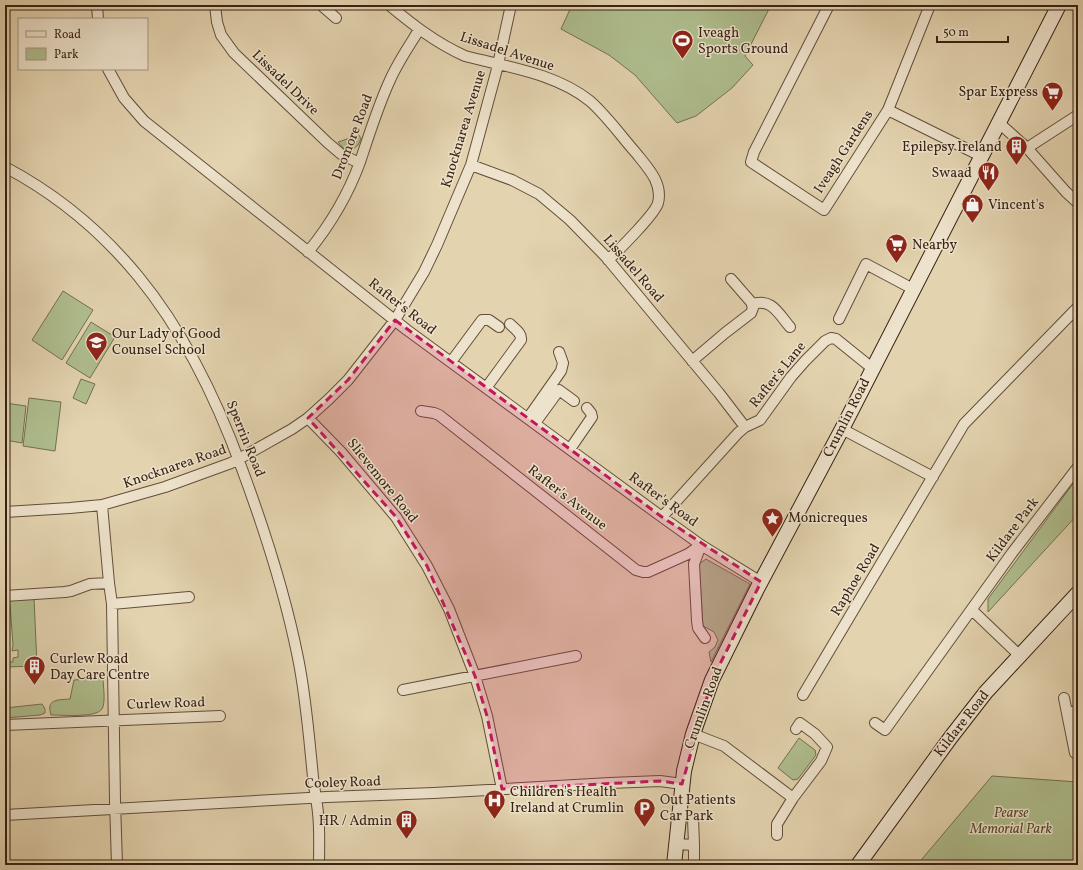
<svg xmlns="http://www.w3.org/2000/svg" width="1083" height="870" font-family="Vollkorn,serif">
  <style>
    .green { fill: #afbe8e; stroke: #747051 }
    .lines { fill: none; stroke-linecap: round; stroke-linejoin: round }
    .street-casing { stroke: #634e3b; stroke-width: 12 }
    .secondary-casing { stroke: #382214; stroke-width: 16 }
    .street { stroke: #ede2cb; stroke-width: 10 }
    .secondary { stroke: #ede2cb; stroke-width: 14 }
    .marked { fill: #c2185b; fill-opacity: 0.2; stroke: #c2185b; stroke-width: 3; stroke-dasharray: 8 5; stroke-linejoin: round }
    .labels { text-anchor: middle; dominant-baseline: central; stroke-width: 3; stroke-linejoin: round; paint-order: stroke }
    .poi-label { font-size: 14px; fill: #382214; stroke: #ede2cb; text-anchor: start }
    .street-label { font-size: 14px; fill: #382214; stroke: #ede2cb }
    .park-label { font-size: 14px; font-style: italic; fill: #564932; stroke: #ede2cb }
  </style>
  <rect width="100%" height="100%" fill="#e3d3af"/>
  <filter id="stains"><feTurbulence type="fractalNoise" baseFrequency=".005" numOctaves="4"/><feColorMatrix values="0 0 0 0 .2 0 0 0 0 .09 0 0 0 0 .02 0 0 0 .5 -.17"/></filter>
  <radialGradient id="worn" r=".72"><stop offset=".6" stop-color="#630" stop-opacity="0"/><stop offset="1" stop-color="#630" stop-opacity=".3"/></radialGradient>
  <path class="green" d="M572,5H771L745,56L753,65L732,88L696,116L677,123L635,75L609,55L561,29Z
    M359,135L361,139L358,145L352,150L344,149L338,142Z
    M63,291L93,310L62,360L32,340Z
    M91,322L115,337L90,378L66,363Z
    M81,379L95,384L86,404L73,398Z
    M29,398L61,402L55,451L23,446Z
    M5,403L26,406L22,443L5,440Z
    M1078,477V514L988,612V599Z
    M706,559L750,584L711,662L709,652L715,647L718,640L714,632L703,626L699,564Z
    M34,598L37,666L5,667V662H13V658L18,657V650L12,651L13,645L10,605H5V600Z
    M103,678C103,685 106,703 102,709C96,718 62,715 51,715C46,699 57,700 70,699L74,680Z
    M42,704L45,709V713L40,715L5,718V708Z
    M799,738L815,750L816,755L798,779L793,780L778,768Z
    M992,776L1078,782V865H917Z"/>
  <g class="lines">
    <defs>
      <path id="street" d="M97,5L98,19
        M215,5L217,22L221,35L234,53L328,143L341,154L359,163
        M321,5L336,18
        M389,5C413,25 436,43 465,56C507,67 555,73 590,101C607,116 621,136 636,153C648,168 663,183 658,203C655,214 618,251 608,260
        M829,5L754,152L751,162L824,210L888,110L930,5
        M108,69L124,98L144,121L407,330L662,517L701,545L761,582
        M888,110L981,156
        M998,122L1027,148L1066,192L1078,203
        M1027,148L1078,115
        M471,165L512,180L539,194L570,220L606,257L719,393L745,427
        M5,167C56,194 101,231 138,276C185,333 217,400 242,469C265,531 285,593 298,658C306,697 309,737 313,777C314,789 317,801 318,813C320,830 319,848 319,865
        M308,252C330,225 348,195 360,162C369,135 378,106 390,80C398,62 409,46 419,30
        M752,304C772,298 778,313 790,327
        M839,319L866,264L913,289
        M692,361L725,333L751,313L753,308L751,302L731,279
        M451,362L482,320H489L499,327
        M486,388L521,340C522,333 515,329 510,324
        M421,411L434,413L439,415L636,570L643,572H648L688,554L701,545
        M308,418L341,452L396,517L427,566L449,609L475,676L487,716L502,789
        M528,418L561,371L563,363L559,352
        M535,423L559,390L574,401
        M842,429L933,477
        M570,449L592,417L591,413L587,408
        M102,505L109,583L112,604L115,801L117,865
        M5,512L70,508L102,505L165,487L231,463L246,455L292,429L308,418L329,399L348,380L395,320L424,272L437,245L471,165L497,69L511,5
        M662,517L738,433L745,427L760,420L791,377L805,361L825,341L831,338L836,339L872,368
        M701,545L694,564L697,621L698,628L705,638
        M5,596L65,592L71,591L90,584L109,583
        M112,604L189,597
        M972,610L1020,656
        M403,690L576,656
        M803,695L964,424L1078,307
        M1064,698L1075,753
        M1067,713L1078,711
        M875,723L885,730L1012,553L1078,467
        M5,725L220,716
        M693,734L724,746L793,798L777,824V835
        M793,798L821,761L827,747L815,734L800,723L796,729
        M5,815L327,797L434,793L610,783L660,781L682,784
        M693,818L694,845
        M676,844L694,845V865"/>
      <path id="secondary" d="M674,865L684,771L693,734L712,680L757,589L842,429L1059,5
        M858,865L951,737L986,692L1078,593"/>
    </defs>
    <use href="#street" class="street-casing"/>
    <use href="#secondary" class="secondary-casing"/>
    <use href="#street" class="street"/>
    <use href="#secondary" class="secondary"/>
  </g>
  <path class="marked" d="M395,320L662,517L761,582L712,680L682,784L660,781L502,789L487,716L475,676L427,566L396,517L308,418L348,380Z"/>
  <defs>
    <symbol id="stadium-pin" viewBox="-11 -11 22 30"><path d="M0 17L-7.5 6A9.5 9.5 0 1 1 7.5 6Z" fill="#8f2418" stroke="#ede2cb"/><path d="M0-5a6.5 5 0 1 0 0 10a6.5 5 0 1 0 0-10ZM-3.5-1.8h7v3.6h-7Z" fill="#fff"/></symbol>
    <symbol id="supermarket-pin" viewBox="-11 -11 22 30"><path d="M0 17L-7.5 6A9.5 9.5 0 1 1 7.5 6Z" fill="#8f2418" stroke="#ede2cb"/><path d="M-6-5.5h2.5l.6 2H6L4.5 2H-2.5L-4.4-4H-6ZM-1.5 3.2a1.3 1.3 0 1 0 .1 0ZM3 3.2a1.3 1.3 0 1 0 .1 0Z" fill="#fff"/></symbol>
    <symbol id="building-pin" viewBox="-11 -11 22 30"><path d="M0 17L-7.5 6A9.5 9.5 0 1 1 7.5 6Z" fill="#8f2418" stroke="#ede2cb"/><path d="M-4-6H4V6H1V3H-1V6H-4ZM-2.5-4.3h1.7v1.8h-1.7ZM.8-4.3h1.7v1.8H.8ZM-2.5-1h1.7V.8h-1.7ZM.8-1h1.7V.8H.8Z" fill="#fff"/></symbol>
    <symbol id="restaurant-pin" viewBox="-11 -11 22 30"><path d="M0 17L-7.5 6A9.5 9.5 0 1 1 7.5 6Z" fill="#8f2418" stroke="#ede2cb"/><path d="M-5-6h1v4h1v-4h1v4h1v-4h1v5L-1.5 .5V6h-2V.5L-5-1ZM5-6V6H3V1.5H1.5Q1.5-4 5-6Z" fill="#fff"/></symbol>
    <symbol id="shop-pin" viewBox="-11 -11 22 30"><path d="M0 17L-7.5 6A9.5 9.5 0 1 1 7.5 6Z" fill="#8f2418" stroke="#ede2cb"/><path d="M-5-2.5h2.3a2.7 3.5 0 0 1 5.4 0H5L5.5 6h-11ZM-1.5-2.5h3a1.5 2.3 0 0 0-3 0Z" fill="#fff"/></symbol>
    <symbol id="school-pin" viewBox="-11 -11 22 30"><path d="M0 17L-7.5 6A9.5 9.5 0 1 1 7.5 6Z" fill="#8f2418" stroke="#ede2cb"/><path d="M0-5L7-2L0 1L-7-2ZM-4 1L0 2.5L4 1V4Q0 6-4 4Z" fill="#fff"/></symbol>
    <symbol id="sight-pin" viewBox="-11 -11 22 30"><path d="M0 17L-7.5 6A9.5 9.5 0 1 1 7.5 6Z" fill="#8f2418" stroke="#ede2cb"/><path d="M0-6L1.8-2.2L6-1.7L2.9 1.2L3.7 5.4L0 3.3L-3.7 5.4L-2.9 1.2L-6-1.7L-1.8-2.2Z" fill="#fff"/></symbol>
    <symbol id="hospital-pin" viewBox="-11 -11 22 30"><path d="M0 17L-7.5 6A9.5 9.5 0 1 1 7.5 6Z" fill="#8f2418" stroke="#ede2cb"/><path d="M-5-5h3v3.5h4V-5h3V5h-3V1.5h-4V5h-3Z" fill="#fff"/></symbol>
    <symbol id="parking-pin" viewBox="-11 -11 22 30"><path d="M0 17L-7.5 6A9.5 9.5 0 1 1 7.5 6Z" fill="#8f2418" stroke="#ede2cb"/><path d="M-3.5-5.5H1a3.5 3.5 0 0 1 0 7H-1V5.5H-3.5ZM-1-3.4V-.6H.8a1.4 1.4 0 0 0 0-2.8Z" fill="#fff"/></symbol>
  </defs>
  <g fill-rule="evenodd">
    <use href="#stadium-pin" x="670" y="28" width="25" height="34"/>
    <use href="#supermarket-pin" x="1040" y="80" width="25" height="34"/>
    <use href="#building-pin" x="1004" y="134" width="25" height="34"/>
    <use href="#restaurant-pin" x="976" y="160" width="25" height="34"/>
    <use href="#shop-pin" x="960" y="192" width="25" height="34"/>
    <use href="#supermarket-pin" x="884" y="232" width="25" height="34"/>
    <use href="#school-pin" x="84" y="330" width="25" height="34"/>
    <use href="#sight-pin" x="760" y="506" width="25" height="34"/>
    <use href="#building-pin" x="22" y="654" width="25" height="34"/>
    <use href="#hospital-pin" x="482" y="788" width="25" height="34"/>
    <use href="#parking-pin" x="632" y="796" width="25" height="34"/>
    <use href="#building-pin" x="394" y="808" width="25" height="34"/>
  </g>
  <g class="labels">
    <g class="poi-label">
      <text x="698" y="33">Iveagh<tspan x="698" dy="16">Sports Ground</tspan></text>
      <text x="1038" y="92" text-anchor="end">Spar Express</text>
      <text x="1002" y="147" text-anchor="end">Epilepsy Ireland</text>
      <text x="972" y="173" text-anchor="end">Swaad</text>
      <text x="988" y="205">Vincent's</text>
      <text x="912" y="245">Nearby</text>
      <text x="112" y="334">Our Lady of Good<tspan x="112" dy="16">Counsel School</tspan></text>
      <text x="788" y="518">Monicreques</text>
      <text x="50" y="659">Curlew Road<tspan x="50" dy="16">Day Care Centre</tspan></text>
      <text x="510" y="792">Children's Health<tspan x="510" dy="16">Ireland at Crumlin</tspan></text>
      <text x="660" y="800">Out Patients<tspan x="660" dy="16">Car Park</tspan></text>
      <text x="392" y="821" text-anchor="end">HR / Admin</text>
    </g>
    <g class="street-label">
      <text transform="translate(507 52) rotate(18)">Lissadel Avenue</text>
      <text transform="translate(285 83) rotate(44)">Lissadel Drive</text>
      <text transform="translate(464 129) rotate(-73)">Knocknarea Avenue</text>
      <text transform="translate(353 137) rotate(-69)">Dromore Road</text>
      <text transform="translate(844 152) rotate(-57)">Iveagh Gardens</text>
      <text transform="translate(633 269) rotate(49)">Lissadel Road</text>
      <text transform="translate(402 307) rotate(38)">Rafter's Road</text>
      <text transform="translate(778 375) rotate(-51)">Rafter's Lane</text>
      <text transform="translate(847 418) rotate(-63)">Crumlin Road</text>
      <text transform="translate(245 439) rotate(68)">Sperrin Road</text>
      <text transform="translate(175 467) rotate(-19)">Knocknarea Road</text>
      <text transform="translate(382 481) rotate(51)">Slievemore Road</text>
      <text transform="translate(567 498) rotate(38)">Rafter's Avenue</text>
      <text transform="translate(663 500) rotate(36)">Rafter's Road</text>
      <text transform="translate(1013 530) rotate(-53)">Kildare Park</text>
      <text transform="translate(856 580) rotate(-59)">Raphoe Road</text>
      <text transform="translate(166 704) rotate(-2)">Curlew Road</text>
      <text transform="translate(704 708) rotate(-70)">Crumlin Road</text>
      <text transform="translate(962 724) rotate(-52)">Kildare Road</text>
      <text transform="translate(343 783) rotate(-2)">Cooley Road</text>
    </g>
    <g class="park-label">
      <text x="1011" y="813">Pearse<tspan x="1011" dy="16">Memorial Park</tspan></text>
    </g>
  </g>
  <rect width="1083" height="870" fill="none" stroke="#e3d3af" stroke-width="20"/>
  <rect x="6" y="6" width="1071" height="858" fill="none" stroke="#382214" stroke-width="2"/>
  <rect x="10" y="10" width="1063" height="850" fill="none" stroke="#382214"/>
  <rect x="18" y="18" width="130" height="52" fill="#ede2cb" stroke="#a59582"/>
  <rect x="26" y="31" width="20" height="6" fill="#ede2cb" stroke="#a59582"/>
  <text x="54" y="38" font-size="12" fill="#382214">Road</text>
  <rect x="26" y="48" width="20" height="12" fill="#afbe8e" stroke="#a59582"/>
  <text x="54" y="58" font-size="12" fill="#382214">Park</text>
  <path d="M937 36v6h71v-6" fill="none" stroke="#382214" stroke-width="2"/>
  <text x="943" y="36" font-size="12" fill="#382214" stroke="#ede2cb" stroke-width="3" paint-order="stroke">50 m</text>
  <rect width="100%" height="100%" filter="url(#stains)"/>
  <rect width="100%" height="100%" fill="url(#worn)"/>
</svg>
